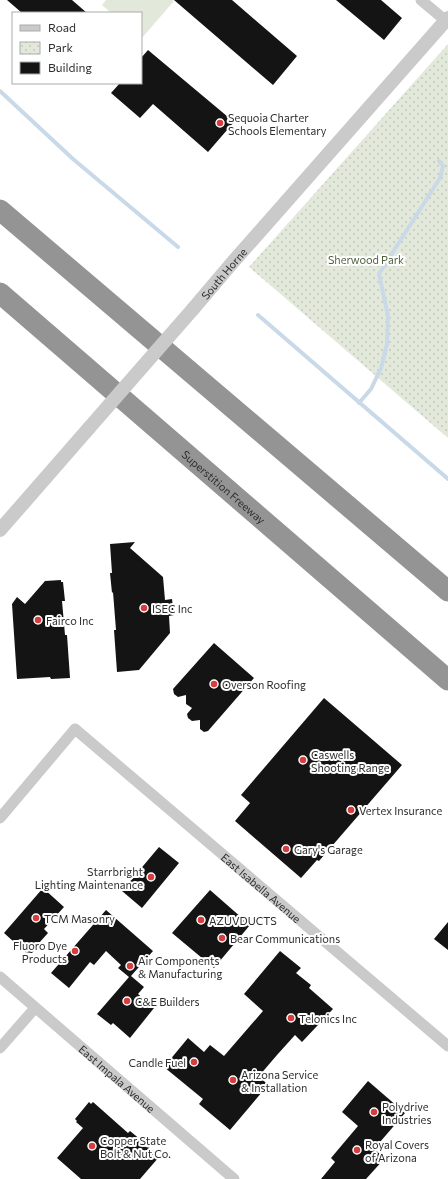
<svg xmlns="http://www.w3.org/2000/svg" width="448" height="1179" font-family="Commissioner,sans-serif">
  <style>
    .grass { fill: #e2e9db }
    .park { fill: url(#park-dots) }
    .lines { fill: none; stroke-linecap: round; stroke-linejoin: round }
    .stream { stroke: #c9d9e8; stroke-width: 4 }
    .building { fill: #141414 }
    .minor { stroke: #cacaca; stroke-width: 11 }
    .tertiary { stroke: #cacaca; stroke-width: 14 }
    .motorway { stroke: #949494; stroke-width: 21 }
    .tertiary-bridge { stroke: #cacaca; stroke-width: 14 }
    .poi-dot { fill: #d53e3e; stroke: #fff; stroke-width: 1.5 }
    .labels { text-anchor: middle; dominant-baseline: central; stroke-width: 4; stroke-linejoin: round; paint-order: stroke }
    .poi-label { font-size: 11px; fill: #2d2d2d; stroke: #fff; text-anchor: start }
    .park-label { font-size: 11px; fill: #4d643e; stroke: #fff }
    .street-label { font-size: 11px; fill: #2d2d2d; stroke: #fff }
  </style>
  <defs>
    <pattern id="park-dots" width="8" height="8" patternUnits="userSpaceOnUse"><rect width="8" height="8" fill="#e2e9db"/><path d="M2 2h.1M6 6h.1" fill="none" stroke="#c2c8bc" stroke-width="1.8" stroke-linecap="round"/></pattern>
  </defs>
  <rect width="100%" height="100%" fill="#fff"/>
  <path class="grass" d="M106,0H172L174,1L141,39V13H111L102,5Z"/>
  <path class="park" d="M448,44V438L249,267Z"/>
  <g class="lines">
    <path class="stream" d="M0,91L73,159L178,247
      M258,315L448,479
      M359,403L371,389L381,368L387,344L388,316L379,274L440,178L443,166L439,161"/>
  </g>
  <path class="building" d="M7,0H72L87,13H22Z
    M174,0H232L297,56L273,85Z
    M336,0H381L402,18L384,40Z
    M148,50L234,122L208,152L153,104L140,118L111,93L120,83H141V58Z
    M135,542L130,548L163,577L165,600L172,599L174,615L169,616L170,633L139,670L117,672L114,630H116L113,592L112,593L110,573H112L110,544Z
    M61,580V582H63L65,601H62L65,635H67L70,678L51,679L50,677L17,679L12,604L17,597L25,604L45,581Z
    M214,643L254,678L208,731L204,732L200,729V720L192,721L188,718L187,714L192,708L186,704V695L178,697L174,694L173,689Z
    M324,698L402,765L319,861L317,860L301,878L235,821L250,803L241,795Z
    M159,847L179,863L142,908L122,891Z
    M43,888L64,907L44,929L48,933L39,943L40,944L32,953L25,952L4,933Z
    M210,890L250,925L214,968L172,933Z
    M106,910L153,951L131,976L144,987L138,994L154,1008L130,1038L113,1023L111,1025L97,1014L129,977L118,968L121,965L106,951L94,965L90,962L69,988L51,973Z
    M448,922V950L434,939Z
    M280,951L301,968L296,973L311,985L309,988L333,1009L302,1042L295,1035L277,1055L259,1076L268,1085L230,1130L199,1104L203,1099L164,1067L188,1038L204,1052L210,1045L224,1056L263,1011L244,994Z
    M368,1081L405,1113L374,1149L385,1158L366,1179H321L335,1162L331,1158L358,1126L342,1112Z
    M89,1102L91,1104L93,1102L128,1133L130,1131L141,1140L142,1146L150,1148L159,1157L140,1179H81L57,1158L83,1128L76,1122L77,1121L75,1119Z"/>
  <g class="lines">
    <g class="minor">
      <path d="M421,0L446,21"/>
      <path id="s1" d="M0,818L75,729L448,1046"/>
      <path id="s2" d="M0,977L234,1179"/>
      <path d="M0,1048L35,1008"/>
    </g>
    <g class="tertiary">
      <path id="s3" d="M193,309L232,263L448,18"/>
      <path d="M0,530L89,428"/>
    </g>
    <g class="motorway">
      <path d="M0,210L448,591"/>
      <path id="s4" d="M0,293L448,680"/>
    </g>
    <path class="tertiary-bridge" d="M89,428L193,309"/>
  </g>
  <g class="poi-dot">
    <circle cx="220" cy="123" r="4"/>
    <circle cx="144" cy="608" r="4"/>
    <circle cx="38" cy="620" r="4"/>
    <circle cx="214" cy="684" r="4"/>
    <circle cx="303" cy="760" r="4"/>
    <circle cx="351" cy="810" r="4"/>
    <circle cx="286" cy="849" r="4"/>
    <circle cx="151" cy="877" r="4"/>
    <circle cx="36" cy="918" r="4"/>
    <circle cx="201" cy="920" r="4"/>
    <circle cx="222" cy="938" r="4"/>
    <circle cx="75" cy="951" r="4"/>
    <circle cx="130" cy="966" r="4"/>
    <circle cx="127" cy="1001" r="4"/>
    <circle cx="291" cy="1018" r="4"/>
    <circle cx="194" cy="1062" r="4"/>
    <circle cx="233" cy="1080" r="4"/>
    <circle cx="374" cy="1112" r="4"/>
    <circle cx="92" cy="1146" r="4"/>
    <circle cx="357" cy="1150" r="4"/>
  </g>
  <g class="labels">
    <g class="poi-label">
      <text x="228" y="117">Sequoia Charter<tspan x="228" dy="13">Schools Elementary</tspan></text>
      <text x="152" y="608">ISEC Inc</text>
      <text x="46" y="620">Fairco Inc</text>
      <text x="222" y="684">Overson Roofing</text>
      <text x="311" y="754">Caswells<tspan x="311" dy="13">Shooting Range</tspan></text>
      <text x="359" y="810">Vertex Insurance</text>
      <text x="294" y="849">Gary's Garage</text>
      <text x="143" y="871" text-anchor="end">Starrbright<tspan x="143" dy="13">Lighting Maintenance</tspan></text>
      <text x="44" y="918">TCM Masonry</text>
      <text x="209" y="920">AZUVDUCTS</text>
      <text x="230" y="938">Bear Communications</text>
      <text x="67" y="945" text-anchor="end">Fluoro Dye<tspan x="67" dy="13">Products</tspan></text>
      <text x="138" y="960">Air Components<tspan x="138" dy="13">&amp; Manufacturing</tspan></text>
      <text x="135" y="1001">C&amp;E Builders</text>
      <text x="299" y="1018">Telonics Inc</text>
      <text x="186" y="1062" text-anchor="end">Candle Fuel</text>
      <text x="241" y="1074">Arizona Service<tspan x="241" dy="13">&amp; Installation</tspan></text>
      <text x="382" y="1106">Polydrive<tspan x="382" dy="13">Industries</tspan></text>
      <text x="100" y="1140">Copper State<tspan x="100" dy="13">Bolt &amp; Nut Co.</tspan></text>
      <text x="365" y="1144">Royal Covers<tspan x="365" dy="13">of Arizona</tspan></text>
    </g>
    <g class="park-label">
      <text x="366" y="259">Sherwood Park</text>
    </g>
    <g class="street-label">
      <text stroke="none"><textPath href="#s3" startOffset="47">South Horne</textPath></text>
      <text stroke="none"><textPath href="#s4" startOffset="296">Superstition Freeway</textPath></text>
      <text stroke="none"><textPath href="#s1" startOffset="361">East Isabella Avenue</textPath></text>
      <text stroke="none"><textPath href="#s2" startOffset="155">East Impala Avenue</textPath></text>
    </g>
  </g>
  <rect x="12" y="12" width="130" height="72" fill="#ffffff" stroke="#ababab"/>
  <rect x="20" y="25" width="20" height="6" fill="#cacaca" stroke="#ababab"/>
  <text x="48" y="32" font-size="12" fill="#2d2d2d">Road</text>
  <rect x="20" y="42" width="20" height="12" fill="url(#park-dots)" stroke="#ababab"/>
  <text x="48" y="52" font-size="12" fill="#2d2d2d">Park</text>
  <rect x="20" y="62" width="20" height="12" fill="#141414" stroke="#ababab"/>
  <text x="48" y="72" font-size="12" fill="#2d2d2d">Building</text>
</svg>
